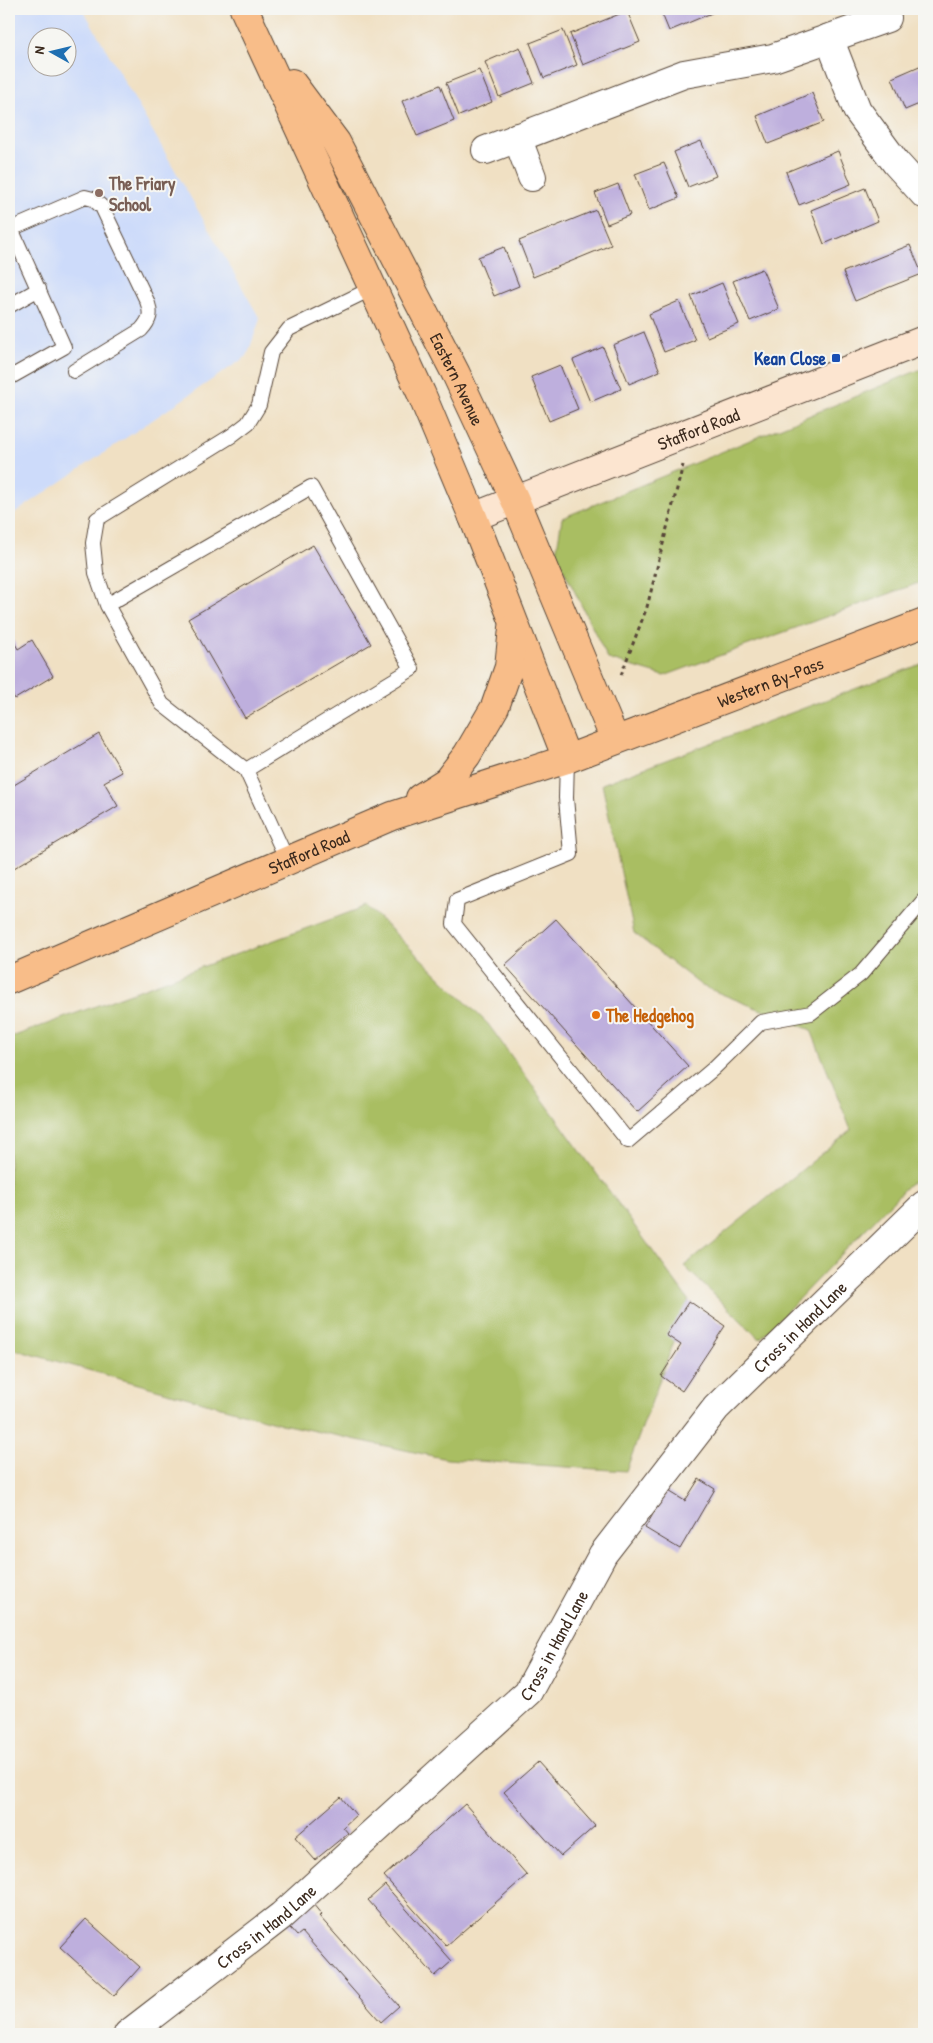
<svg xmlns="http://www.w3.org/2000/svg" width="933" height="2043" font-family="'Patrick Hand',sans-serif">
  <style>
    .built { fill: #cddbfa; fill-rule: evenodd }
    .green { fill: #a9be62; stroke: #727440 }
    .building { fill: #beafdd }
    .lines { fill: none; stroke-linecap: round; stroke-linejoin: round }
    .lane-casing { stroke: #564537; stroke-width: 16 }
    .street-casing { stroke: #564537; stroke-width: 30 }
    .secondary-casing { stroke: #564537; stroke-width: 30 }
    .highway-casing { stroke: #564537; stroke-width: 30 }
    .path { stroke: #564537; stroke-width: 3; stroke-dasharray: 4 4; stroke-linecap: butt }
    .lane { stroke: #fff; stroke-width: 14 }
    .street { stroke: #fff; stroke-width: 28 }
    .secondary { stroke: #fce5d0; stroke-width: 28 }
    .highway { stroke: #f8bd89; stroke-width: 28 }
    .education-dot { fill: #8d6e63; stroke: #f6f6f2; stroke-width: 2 }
    .transit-dot { fill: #1a4fb4; stroke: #f6f6f2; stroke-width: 2 }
    .food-dot { fill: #e8710a; stroke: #f6f6f2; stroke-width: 2 }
    .labels { text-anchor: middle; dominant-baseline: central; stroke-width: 4; stroke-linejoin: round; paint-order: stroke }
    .education-label { font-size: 18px; font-weight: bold; fill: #785e54; stroke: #f6f6f2; text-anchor: start }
    .transit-label { font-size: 18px; font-weight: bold; fill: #164399; stroke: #f6f6f2; text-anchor: end }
    .street-label { font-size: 18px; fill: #3b2a1e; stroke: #f6f6f2 }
    .food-label { font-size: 18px; font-weight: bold; fill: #c56008; stroke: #f6f6f2; text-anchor: start }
  </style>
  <rect width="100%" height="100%" fill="#f6f6f2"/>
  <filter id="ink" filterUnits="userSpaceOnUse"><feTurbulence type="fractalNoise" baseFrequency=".02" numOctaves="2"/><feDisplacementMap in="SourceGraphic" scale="10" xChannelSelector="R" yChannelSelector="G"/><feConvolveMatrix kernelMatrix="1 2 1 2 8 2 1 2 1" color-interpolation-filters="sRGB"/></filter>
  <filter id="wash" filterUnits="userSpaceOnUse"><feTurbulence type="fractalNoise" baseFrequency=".0096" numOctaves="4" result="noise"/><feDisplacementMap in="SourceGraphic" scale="20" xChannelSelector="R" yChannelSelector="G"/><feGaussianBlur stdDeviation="1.12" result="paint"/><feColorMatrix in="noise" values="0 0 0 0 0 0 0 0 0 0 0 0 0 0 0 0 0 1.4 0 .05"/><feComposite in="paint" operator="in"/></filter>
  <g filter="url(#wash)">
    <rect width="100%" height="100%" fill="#f0e0c3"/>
    <path class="built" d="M9,9H83L260,319L247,356L9,517ZM38,38H68V68H38Z"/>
    <path class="green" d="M924,368V581L664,676L608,659L556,554L562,518Z
      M924,663V1176L909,1184L760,1339L684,1266L851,1130L811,1030L702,986L634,933L602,784Z
      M367,906L488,1024L689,1301L626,1471L447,1459L282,1424L9,1348V1038Z"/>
    <g id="blocks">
      <path class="building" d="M660,9H712L714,12L669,31Z
        M627,11L640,42L583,65L570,34Z
        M563,30L577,65L544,78L530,43Z
        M520,47L534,83L499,97L485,62Z
        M924,64V102L905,110L892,78Z
        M479,70L492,102L459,116L446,83Z
        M440,85L454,121L417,136L402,101Z
        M812,93L824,122L768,144L757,116Z
        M701,141L716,176L688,187L674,152Z
        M838,151L851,184L799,205L786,172Z
        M664,163L679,198L649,210L635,174Z
        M618,184L630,215L607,224L595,193Z
        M865,188L878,221L824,244L811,210Z
        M596,210L611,245L533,277L519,241Z
        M910,245L922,274L855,301L843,272Z
        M504,247L519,286L494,296L478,257Z
        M762,269L779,309L750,321L733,281Z
        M722,283L739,324L707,337L691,296Z
        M679,301L695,340L664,352L649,314Z
        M644,332L660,371L629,384L613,345Z
        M603,347L621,389L590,402L573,360Z
        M560,365L578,409L549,421L531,377Z
        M313,545L371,644L245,718L188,619Z
        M9,633L18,649L32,640L53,676L15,699L9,689Z
        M99,734L122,772L104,782L118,806L9,871V788Z
        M556,919L688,1066L637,1112L505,965Z
        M689,1301L725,1326L682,1391L661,1376L681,1345L666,1335Z
        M699,1479L715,1489L680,1549L645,1528L667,1490L685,1501Z
        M538,1762L595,1826L561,1856L504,1792Z
        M341,1797L356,1815L343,1827L348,1833L315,1860L295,1837Z
        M465,1804L527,1875L446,1946L384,1876Z
        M385,1885L452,1961L435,1976L368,1900Z
        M308,1898L322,1915L319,1916L399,2006L381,2022L302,1932L297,1936L283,1920Z
        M86,1919L140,1967L114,1996L60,1947Z"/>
    </g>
  </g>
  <g filter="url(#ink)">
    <use href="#blocks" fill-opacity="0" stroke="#564537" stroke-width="1"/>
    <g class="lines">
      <defs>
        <path id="lane" d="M9,224L64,347L9,378
          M11,229L85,197L93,199L102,207L147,301C152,314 150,320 141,330L74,371
          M9,306L39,289
          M107,605L96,573L93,543L97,519L231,436L248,423L259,405L271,352L289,329L373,288
          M567,759L566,798L571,854L457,900L454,924L628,1141L713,1069L761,1022L811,1013L861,974L924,900
          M246,770L412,669L311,487L107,605L162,704L246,770L287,860"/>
        <g id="street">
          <path d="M829,38L857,110L896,163L924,194"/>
          <path d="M517,137L532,177"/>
          <path d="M486,150L684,74L773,58L887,18"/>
          <path id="s1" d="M128,2034L281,1916L528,1692L603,1554L716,1408L924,1205"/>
        </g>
        <g id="secondary">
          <path id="s2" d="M473,517L924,340"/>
        </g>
        <g id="highway">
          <path d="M244,9L421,393L473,517L567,759"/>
          <path id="s3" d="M292,83L336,142L456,374L515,500L615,740"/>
          <path d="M420,798L447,781L467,755L495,707L509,667L513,628"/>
          <path id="s4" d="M9,980L392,816L567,759L924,623"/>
        </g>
      </defs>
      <use href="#lane" class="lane-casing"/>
      <use href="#street" class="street-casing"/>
      <use href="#secondary" class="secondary-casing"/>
      <use href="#highway" class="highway-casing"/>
      <path class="path" d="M621,675L647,607L683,465"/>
      <use href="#lane" class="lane"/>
      <use href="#street" class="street"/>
      <use href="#secondary" class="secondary"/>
      <use href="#highway" class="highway"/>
    </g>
  </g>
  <circle class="education-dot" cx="99" cy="193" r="5"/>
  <rect class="transit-dot" x="831" y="353" width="10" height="10" rx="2.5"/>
  <circle class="food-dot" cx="596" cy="1015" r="5"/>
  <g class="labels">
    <g class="education-label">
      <text x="109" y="183">The Friary<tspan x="109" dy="21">School</tspan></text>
    </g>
    <g class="transit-label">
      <text x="826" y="358">Kean Close</text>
    </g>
    <g class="street-label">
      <text stroke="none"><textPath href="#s3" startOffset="340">Eastern Avenue</textPath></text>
      <text stroke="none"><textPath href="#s2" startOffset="242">Stafford Road</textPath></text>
      <text stroke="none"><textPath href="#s4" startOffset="818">Western By-Pass</textPath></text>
      <text stroke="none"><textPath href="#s4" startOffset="326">Stafford Road</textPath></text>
      <text stroke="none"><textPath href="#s1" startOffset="985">Cross in Hand Lane</textPath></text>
      <text stroke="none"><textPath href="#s1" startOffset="580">Cross in Hand Lane</textPath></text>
      <text stroke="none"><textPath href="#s1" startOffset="175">Cross in Hand Lane</textPath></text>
    </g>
    <g class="food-label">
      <text x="606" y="1015">The Hedgehog</text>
    </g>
  </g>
  <rect width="933" height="2043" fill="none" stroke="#f6f6f2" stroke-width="30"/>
  <g transform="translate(52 52) rotate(278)"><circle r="24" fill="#f6f6f2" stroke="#aba49d"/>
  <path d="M0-4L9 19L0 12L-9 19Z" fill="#1f6fb2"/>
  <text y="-8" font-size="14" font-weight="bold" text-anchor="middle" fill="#3b2a1e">N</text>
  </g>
</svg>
